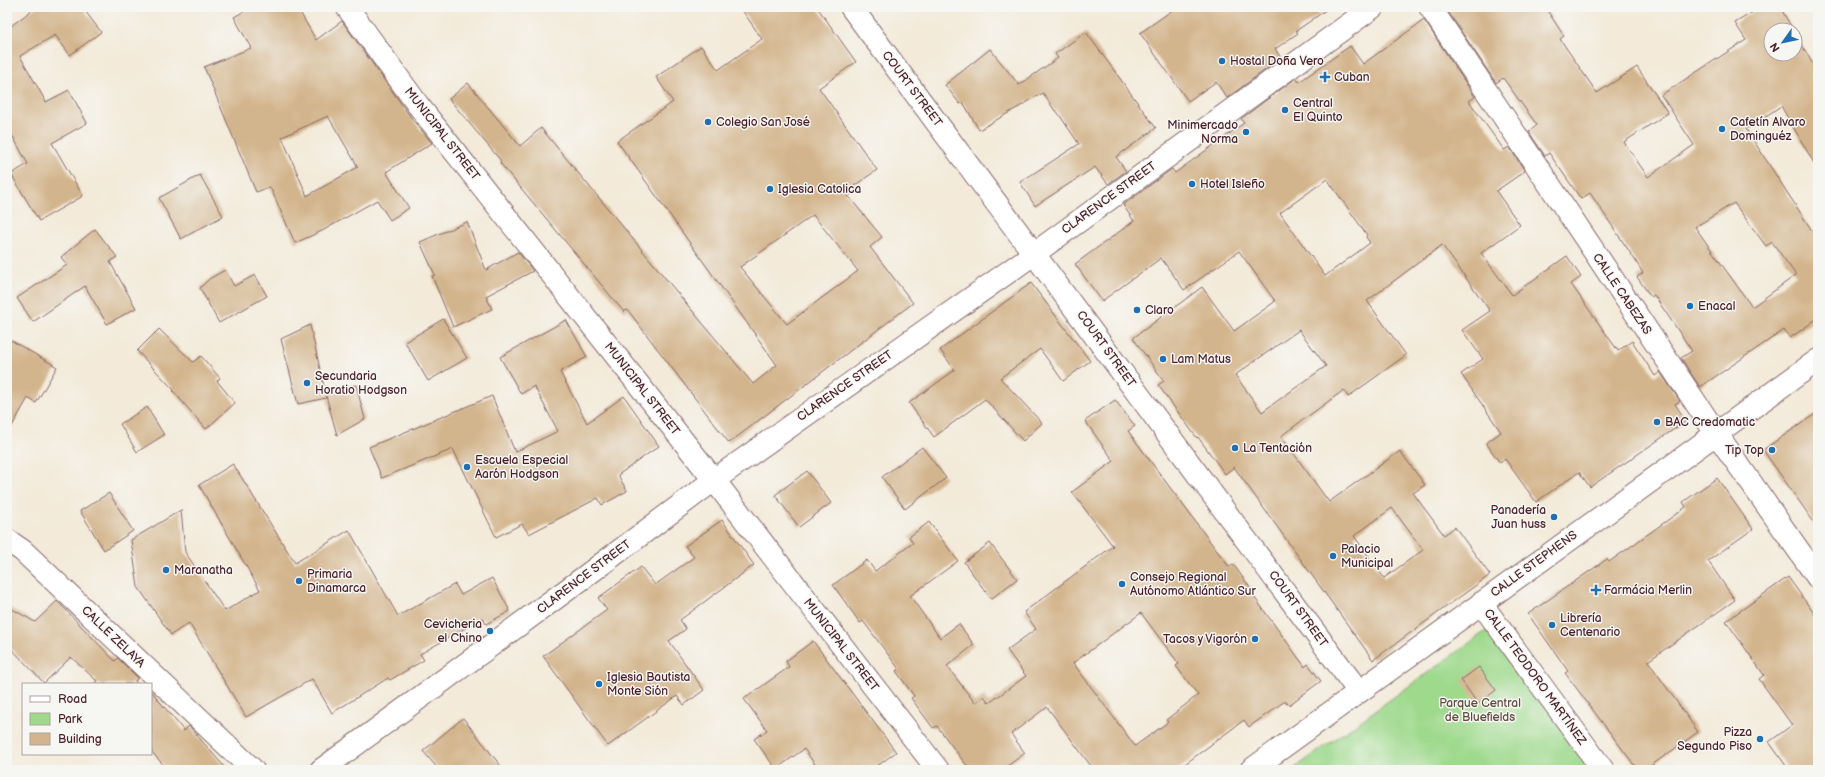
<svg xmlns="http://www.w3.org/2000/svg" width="1825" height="777" font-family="'Balsamiq Sans',sans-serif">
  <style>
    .green { fill: #9ed98c; stroke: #747c5c }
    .building { fill: #d3b58d; fill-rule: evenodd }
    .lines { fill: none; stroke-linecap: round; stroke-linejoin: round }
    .minor-casing { stroke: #856668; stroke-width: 24 }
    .minor { stroke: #fff; stroke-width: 22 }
    .poi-dot { fill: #1f6fb2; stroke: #f6f6f2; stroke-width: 1.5 }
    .labels { text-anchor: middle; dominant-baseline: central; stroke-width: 3; stroke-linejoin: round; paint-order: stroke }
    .poi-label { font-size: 12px; fill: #4a1f2b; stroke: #f6f6f2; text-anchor: start }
    .street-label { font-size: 12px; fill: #4a1f2b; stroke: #f6f6f2 }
    .park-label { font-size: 12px; fill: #5f4e43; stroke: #f6f6f2 }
  </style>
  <rect width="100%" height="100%" fill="#f6f6f2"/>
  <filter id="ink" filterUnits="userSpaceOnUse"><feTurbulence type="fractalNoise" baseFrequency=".025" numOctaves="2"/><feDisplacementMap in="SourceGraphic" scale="8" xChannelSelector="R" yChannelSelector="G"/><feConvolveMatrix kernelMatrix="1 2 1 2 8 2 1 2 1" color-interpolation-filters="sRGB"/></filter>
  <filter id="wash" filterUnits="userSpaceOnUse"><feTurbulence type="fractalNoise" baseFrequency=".012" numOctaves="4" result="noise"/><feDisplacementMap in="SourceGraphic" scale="16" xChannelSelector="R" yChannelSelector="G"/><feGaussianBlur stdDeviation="0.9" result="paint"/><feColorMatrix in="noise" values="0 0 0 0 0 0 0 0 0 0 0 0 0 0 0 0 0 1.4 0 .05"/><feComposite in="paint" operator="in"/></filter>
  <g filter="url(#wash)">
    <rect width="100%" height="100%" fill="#f3ead9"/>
    <path class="green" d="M1493,626L1596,770H1292Z"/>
    <g id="blocks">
      <path class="building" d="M36,7H82L101,32L70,55L55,35L20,56L46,102L69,90L87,123L52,143L83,196L39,221L11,174L28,164L7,126V29Z
        M252,7H297L316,40L342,21L412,119L432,143L386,172L409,208L390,220L377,200L322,231L295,243L270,187L256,192L204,67L251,48L234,17ZM328,116L358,167L307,196L282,137Z
        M740,7H817L856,62L819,88L877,170L845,192L882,237L870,247L913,303L729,443L627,309L624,312L500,163L501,161L449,99L468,83L520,146L541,128L753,384L777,365L617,141L673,102L656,77L701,46L718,70L762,39ZM813,215L858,271L787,324L740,267Z
        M1177,7H1330L1296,31L1298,33L1275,49L1281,58L1227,98L1216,82L1188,101L1140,33Z
        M1445,7H1545L1564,36L1560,39L1597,93L1637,67L1668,113L1624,142L1648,177L1694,145L1661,95L1746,40L1735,23L1761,7H1780L1793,30H1771V54H1795V33L1818,73V170L1781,106L1746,129L1818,240V318L1790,338L1784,330L1700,387L1681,358L1692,351L1654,295L1651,297L1637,277L1643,273L1635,260L1590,193L1581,199L1549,153L1545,156L1529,132L1537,125L1503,78L1496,83ZM1734,203L1766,246L1772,242L1796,275L1752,307L1695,227Z
        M1424,20L1475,97L1469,101L1504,150L1509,147L1525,171L1496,191L1520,225L1481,253L1512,295L1567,256L1581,277L1571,284L1618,351L1632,341L1655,376L1660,372L1680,401L1675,404L1686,421L1590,487L1579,472L1536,502L1505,459L1500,463L1486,443L1501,432L1461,374L1483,359L1462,330L1490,311L1442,245L1367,301L1406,355L1348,397L1344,390L1281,436L1329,502L1400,451L1425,485L1413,493L1444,535L1455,527L1490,575L1373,660L1234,467L1225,474L1198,437L1197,438L1158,385L1164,381L1133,338L1202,287L1234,331L1273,303L1275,301L1239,251L1184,290L1161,258L1102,301L1075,264L1134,221L1123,205L1172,169L1175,173L1244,123L1241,119L1296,78L1299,82L1350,46L1363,64ZM1327,179L1367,235L1366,237L1370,243L1325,276L1280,213ZM1299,330L1326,366L1262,412L1235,375ZM1392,508L1423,550L1384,578L1354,536Z
        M1086,32L1156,128L1116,157L1126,171L1108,184L1095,167L1035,206L1020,182L1079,144L1056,110L1055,111L1043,93L979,130L963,102L960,104L945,85L990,49L1019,85L1058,58L1055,54Z
        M200,175L223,216L181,239L159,198Z
        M467,222L486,270L518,252L533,271L486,296L492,309L453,327L432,276L435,275L420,242Z
        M95,229L117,257L110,262L136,308L107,324L85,286L33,322L17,298L67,265L61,257Z
        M225,270L234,286L255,275L267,296L219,323L200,288L209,279Z
        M1031,283L1090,361L1063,381L1040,349L1000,378L1042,423L1023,441L985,399L934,437L909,403L955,370L940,350Z
        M443,319L467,358L428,381L405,342Z
        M566,320L587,357L560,372L587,423L624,396L659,446L618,475L627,491L602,505L598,498L529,534L522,524L496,537L453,449L382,478L369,447L492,396L515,452L558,431L534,386L521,394L500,357Z
        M310,325L325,391L356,385L365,419L337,435L326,396V398L298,404L281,339Z
        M159,329L193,362L201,356L220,378L217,381L235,403L206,429L173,391L174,390L137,351Z
        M7,338L57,367L36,403L28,398L7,435Z
        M1115,400L1135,426L1128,431L1229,567L1233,564L1251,589L1249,590L1305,667L1308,664L1321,681L1289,705L1285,701L1249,727L1244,720L1177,770H1094L1047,707L1011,734L1025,753L1002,770H970L937,726L933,728L911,698L914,696L896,671L899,669L863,621L860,623L833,585L867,560L875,571L913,543L909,537L929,522L958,561L910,596L940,638L959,624L974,645L947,666L975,703L984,696L989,703L1026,676L1007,650L1036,629L1024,612L1113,546L1072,492L1114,461L1085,421ZM1141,613L1179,664L1176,666L1198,695L1166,720L1168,722L1135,746L1073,663Z
        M147,407L164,435L137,452L120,424Z
        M1818,412V528L1763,450Z
        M922,447L946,478L905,509L882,477Z
        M233,464L295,563L349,530L398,616L455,584L461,595L492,578L510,611L486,624L483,618L420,654L424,660L390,680L388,678L332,713L312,679L246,717L189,623L171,635L138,587L131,540L181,510L185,552L225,611L260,590L199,485Z
        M807,471L831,503L799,527L775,495Z
        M1717,478L1753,529L1708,561L1735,600L1648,661L1698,732L1645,770H1638L1565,673L1568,671L1528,614L1607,559L1609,562L1686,507L1683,502Z
        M109,493L133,531L104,550L80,511Z
        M722,520L754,565L680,620L686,629L669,641L704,690L684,705L677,696L608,746L543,656L607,610L598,598L641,567L655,585L694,557L685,546Z
        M990,543L1017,579L991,599L964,562Z
        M1788,577L1818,619V770H1789L1769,742L1792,725L1759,679L1764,675L1726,621Z
        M57,601L115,661L118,658L138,678L135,681L137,684H94L97,681L71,657L44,683L7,644V606L35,622Z
        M813,641L896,752L872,770H819L804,749L776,769L754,739L767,730L744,699L789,667L786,661Z
        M1479,667L1496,690L1478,704L1461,680Z
        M151,691L184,731L189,726L227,770H168L151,751Z
        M463,718L504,770H439L423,751Z"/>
    </g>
  </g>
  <g filter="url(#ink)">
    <use href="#blocks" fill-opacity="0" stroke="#856668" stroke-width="1"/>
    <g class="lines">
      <defs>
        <path id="minor" d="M347,7L418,105L714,480L938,770
          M851,7L1359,692
          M1430,7L1716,433L1818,578
          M7,540L23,551L253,770
          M1481,603L1603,770
          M321,770L575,584L714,480L1035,253L1373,7
          M1251,770L1818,360"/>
      </defs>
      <use href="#minor" class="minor-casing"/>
      <use href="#minor" class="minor"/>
    </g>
  </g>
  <g class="poi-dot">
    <circle cx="1222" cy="61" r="4"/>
    <path d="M1323 71h4v4h4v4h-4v4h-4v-4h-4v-4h4z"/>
    <circle cx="1285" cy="110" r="4"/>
    <circle cx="708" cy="122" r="4"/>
    <circle cx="1722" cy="129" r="4"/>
    <circle cx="1246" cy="132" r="4"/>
    <circle cx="1192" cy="184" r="4"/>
    <circle cx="770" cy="189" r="4"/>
    <circle cx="1690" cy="306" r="4"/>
    <circle cx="1137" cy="310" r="4"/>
    <circle cx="1163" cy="359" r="4"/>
    <circle cx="307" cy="383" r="4"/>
    <circle cx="1657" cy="422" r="4"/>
    <circle cx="1235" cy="448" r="4"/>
    <circle cx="1772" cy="450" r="4"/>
    <circle cx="467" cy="467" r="4"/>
    <circle cx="1554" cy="517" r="4"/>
    <circle cx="1333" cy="556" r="4"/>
    <circle cx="166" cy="570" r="4"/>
    <circle cx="299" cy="581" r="4"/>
    <circle cx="1122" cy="584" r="4"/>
    <path d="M1594 584h4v4h4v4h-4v4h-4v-4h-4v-4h4z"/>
    <circle cx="1552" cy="625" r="4"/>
    <circle cx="490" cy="631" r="4"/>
    <circle cx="1255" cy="639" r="4"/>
    <circle cx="599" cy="684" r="4"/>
    <circle cx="1760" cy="739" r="4"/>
  </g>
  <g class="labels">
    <g class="poi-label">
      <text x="1230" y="61">Hostal Doña Vero</text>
      <text x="1334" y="77">Cuban</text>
      <text x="1293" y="103">Central<tspan x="1293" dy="14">El Quinto</tspan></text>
      <text x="716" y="122">Colegio San José</text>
      <text x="1730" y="122">Cafetín Alvaro<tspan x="1730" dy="14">Dominguéz</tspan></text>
      <text x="1238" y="125" text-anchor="end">Minimercado<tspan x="1238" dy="14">Norma</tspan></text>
      <text x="1200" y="184">Hotel Isleño</text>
      <text x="778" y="189">Iglesia Catolica</text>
      <text x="1698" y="306">Enacal</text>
      <text x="1145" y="310">Claro</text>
      <text x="1171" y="359">Lam Matus</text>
      <text x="315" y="376">Secundaria<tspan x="315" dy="14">Horatio Hodgson</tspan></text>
      <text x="1665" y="422">BAC Credomatic</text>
      <text x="1243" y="448">La Tentación</text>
      <text x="1764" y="450" text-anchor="end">Tip Top</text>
      <text x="475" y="460">Escuela Especial<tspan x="475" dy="14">Aarón Hodgson</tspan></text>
      <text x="1546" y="510" text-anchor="end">Panadería<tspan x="1546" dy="14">Juan huss</tspan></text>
      <text x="1341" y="549">Palacio<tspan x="1341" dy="14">Municipal</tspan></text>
      <text x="174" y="570">Maranatha</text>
      <text x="307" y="574">Primaria<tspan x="307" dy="14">Dinamarca</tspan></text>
      <text x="1130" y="577">Consejo Regional<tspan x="1130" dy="14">Autónomo Atlántico Sur</tspan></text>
      <text x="1604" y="590">Farmácia Merlin</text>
      <text x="1560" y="618">Librería<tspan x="1560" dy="14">Centenario</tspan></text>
      <text x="482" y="624" text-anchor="end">Cevicheria<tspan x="482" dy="14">el Chino</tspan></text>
      <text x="1247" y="639" text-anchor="end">Tacos y Vigorón</text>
      <text x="607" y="677">Iglesia Bautista<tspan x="607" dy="14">Monte Sión</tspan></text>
      <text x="1752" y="732" text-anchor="end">Pizza<tspan x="1752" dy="14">Segundo Piso</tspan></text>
    </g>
    <g class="street-label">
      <text transform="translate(912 89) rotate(53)">COURT STREET</text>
      <text transform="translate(442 134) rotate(52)">MUNICIPAL STREET</text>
      <text transform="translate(1109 198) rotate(-36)">CLARENCE STREET</text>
      <text transform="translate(1622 294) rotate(56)">CALLE CABEZAS</text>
      <text transform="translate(1106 349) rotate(54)">COURT STREET</text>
      <text transform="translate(845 386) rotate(-35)">CLARENCE STREET</text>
      <text transform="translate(642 389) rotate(52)">MUNICIPAL STREET</text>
      <text transform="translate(1534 564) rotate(-36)">CALLE STEPHENS</text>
      <text transform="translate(584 577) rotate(-37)">CLARENCE STREET</text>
      <text transform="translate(1298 609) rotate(54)">COURT STREET</text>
      <text transform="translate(113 637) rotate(44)">CALLE ZELAYA</text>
      <text transform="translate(841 645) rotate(52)">MUNICIPAL STREET</text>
      <text transform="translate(1535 677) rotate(54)">CALLE TEODORO MARTÍNEZ</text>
    </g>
    <g class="park-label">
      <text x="1480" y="703">Parque Central<tspan x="1480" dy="14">de Bluefields</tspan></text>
    </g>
  </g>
  <rect width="1825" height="777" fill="none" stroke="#f6f6f2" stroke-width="24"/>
  <rect x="22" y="683" width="130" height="72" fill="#f6f6f2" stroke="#b1a0a2"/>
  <rect x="30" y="696" width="20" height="6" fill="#ffffff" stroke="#b1a0a2"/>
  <text x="58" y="703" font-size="12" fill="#4a1f2b">Road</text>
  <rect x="30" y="713" width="20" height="12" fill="#9ed98c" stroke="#b1a0a2"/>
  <text x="58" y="723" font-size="12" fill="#4a1f2b">Park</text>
  <rect x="30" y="733" width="20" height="12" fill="#d3b58d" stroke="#b1a0a2"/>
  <text x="58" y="743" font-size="12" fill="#4a1f2b">Building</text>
  <g transform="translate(1783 42) rotate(237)"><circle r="19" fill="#f6f6f2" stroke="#b1a0a2"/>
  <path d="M0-3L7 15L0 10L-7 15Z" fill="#1f6fb2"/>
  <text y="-6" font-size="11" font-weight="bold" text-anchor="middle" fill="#4a1f2b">N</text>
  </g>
</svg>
